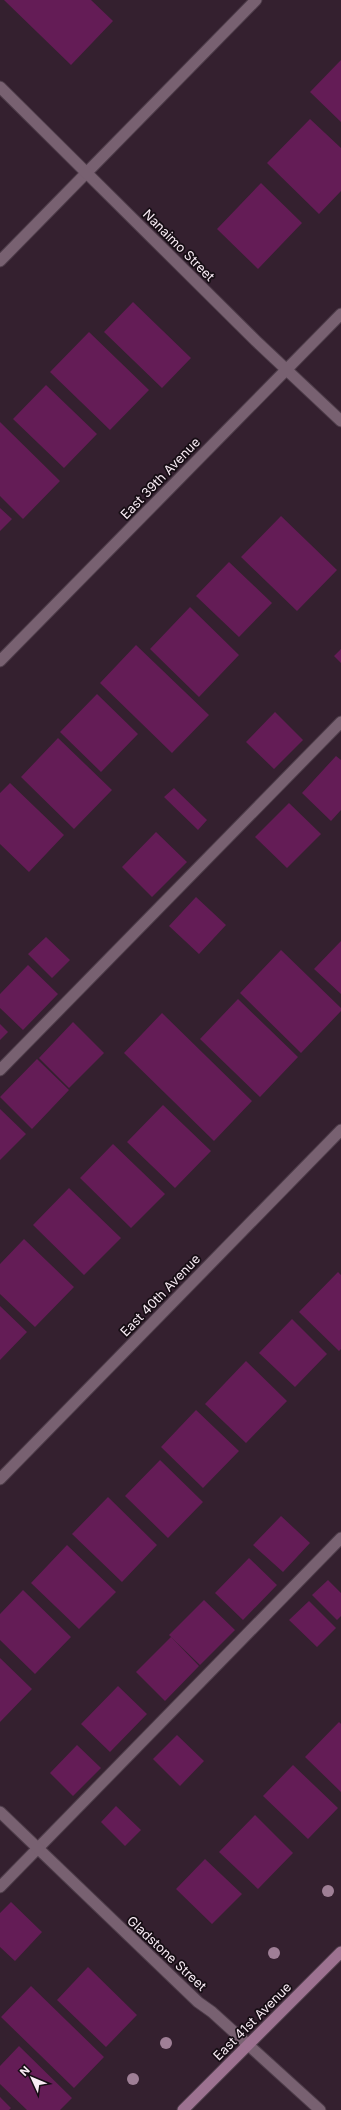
<svg xmlns="http://www.w3.org/2000/svg" width="341" height="2110" font-family="Inter,sans-serif">
  <style>
    .building { fill: #641c56 }
    .lines { fill: none; stroke-linecap: round; stroke-linejoin: round }
    .service-casing { stroke: #4c3b48; stroke-width: 13 }
    .minor-casing { stroke: #4c3b48; stroke-width: 13 }
    .secondary-casing { stroke: #4c3b48; stroke-width: 13 }
    .service { stroke: #786171; stroke-width: 11 }
    .minor { stroke: #786171; stroke-width: 11 }
    .secondary { stroke: #9d7291; stroke-width: 11 }
    .tree { fill: #9f7f96 }
    .labels { text-anchor: middle; dominant-baseline: central; stroke-width: 3.5; stroke-linejoin: round; paint-order: stroke }
    .street-label { font-size: 13px; fill: #f8ebf4; stroke: #160d14 }
  </style>
  <rect width="100%" height="100%" fill="#34202f"/>
  <path class="building" d="M4,0H91L113,21L71,65Z
    M341,60V122L310,92Z
    M310,119L341,148V191L319,214L267,163Z
    M261,183L302,223L258,269L217,229Z
    M133,302L191,358L162,388L104,332Z
    M89,332L149,390L110,430L50,372Z
    M46,385L97,434L64,468L13,419Z
    M0,422L60,481L23,519L0,496Z
    M0,508L12,519L0,531Z
    M281,516L337,570L297,611L241,557Z
    M229,562L272,603L239,637L196,596Z
    M190,607L239,655L199,697L150,649Z
    M136,645L209,715L172,753L100,683Z
    M341,649V663L334,656Z
    M97,694L138,734L101,772L60,732Z
    M275,712L303,740L274,769L246,742Z
    M58,738L112,790L74,829L21,777Z
    M336,756L341,760V810L331,821L302,793Z
    M10,783L64,835L29,872L0,844V793Z
    M174,788L207,820L198,830L164,797Z
    M289,803L321,834L287,868L255,837Z
    M156,832L187,862L152,897L122,867Z
    M196,897L226,925L199,954L169,926Z
    M46,937L70,960L52,978L28,954Z
    M341,941V994L314,969Z
    M281,950L341,1008V1011L301,1053L240,993Z
    M28,965L58,994L23,1030L0,1008V994Z
    M238,999L298,1057L260,1097L200,1039Z
    M162,1013L252,1101L214,1141L124,1053Z
    M73,1022L104,1053L69,1088L39,1058Z
    M0,1024L8,1032L0,1040Z
    M37,1059L69,1090L32,1129L0,1097Z
    M163,1105L211,1151L175,1188L127,1142Z
    M0,1109L26,1134L0,1160Z
    M113,1144L165,1194L131,1228L80,1178Z
    M69,1188L121,1238L84,1275L33,1225Z
    M24,1239L74,1287L35,1327L0,1294V1264Z
    M338,1272L341,1275V1349L339,1351L299,1312Z
    M0,1306L27,1332L0,1360Z
    M292,1319L327,1354L295,1387L259,1353Z
    M246,1361L287,1401L246,1443L205,1404Z
    M196,1410L239,1451L203,1488L161,1447Z
    M160,1460L203,1502L168,1538L125,1496Z
    M108,1497L157,1545L122,1582L72,1534Z
    M281,1516L310,1543L283,1572L253,1545Z
    M67,1545L116,1592L79,1629L31,1583Z
    M249,1558L277,1585L243,1620L215,1593Z
    M328,1580L341,1593V1616L337,1620L312,1595Z
    M23,1590L71,1637L35,1674L0,1640V1614Z
    M204,1600L235,1630L200,1665L169,1635Z
    M309,1601L336,1628L317,1647L289,1620Z
    M171,1637L199,1666L165,1701L136,1672Z
    M0,1658L32,1689L0,1722Z
    M118,1686L147,1714L110,1752L81,1724Z
    M339,1722L341,1724V1792L305,1757Z
    M177,1735L204,1761L180,1786L153,1759Z
    M77,1745L101,1768L73,1796L50,1773Z
    M293,1765L338,1808L308,1839L263,1796Z
    M116,1806L141,1830L125,1846L101,1822Z
    M255,1815L293,1853L258,1889L219,1852Z
    M205,1859L242,1894L212,1924L176,1889Z
    M11,1902L42,1932L15,1961L0,1947V1913Z
    M88,1967L137,2015L106,2047L57,2000Z
    M31,1986L104,2057L74,2088L1,2017Z
    M19,2046L72,2098L60,2110H27L0,2084V2066Z
    M0,2097L11,2108L9,2110H0Z"/>
  <g class="lines">
    <defs>
      <path id="service" d="M0,261L256,0
        M0,1070L341,722
        M0,1887L341,1538"/>
      <path id="minor" d="M0,87L256,341L341,421
        M0,661L341,314
        M0,1479L341,1130
        M0,1812L198,2002L212,2012L320,2110"/>
      <path id="secondary" d="M183,2110L341,1952"/>
    </defs>
    <use href="#service" class="service-casing"/>
    <use href="#minor" class="minor-casing"/>
    <use href="#secondary" class="secondary-casing"/>
    <use href="#service" class="service"/>
    <use href="#minor" class="minor"/>
    <use href="#secondary" class="secondary"/>
  </g>
  <g class="tree">
    <circle cx="328" cy="1891" r="6"/>
    <circle cx="274" cy="1953" r="6"/>
    <circle cx="166" cy="2043" r="6"/>
    <circle cx="133" cy="2079" r="6"/>
  </g>
  <g class="labels">
    <g class="street-label">
      <text transform="translate(179 245) rotate(45)">Nanaimo Street</text>
      <text transform="translate(160 478) rotate(-46)">East 39th Avenue</text>
      <text transform="translate(160 1295) rotate(-46)">East 40th Avenue</text>
      <text transform="translate(167 1953) rotate(43)">Gladstone Street</text>
      <text transform="translate(252 2021) rotate(-45)">East 41st Avenue</text>
    </g>
  </g>
  <g transform="translate(32 2078) rotate(314)" stroke="#160d14" stroke-width="3" paint-order="stroke">
  <path d="M0-3L7 15L0 10L-7 15Z" fill="#f8ebf4"/>
  <text y="-6" font-size="11" font-weight="bold" text-anchor="middle" fill="#f8ebf4">N</text>
  </g>
</svg>
